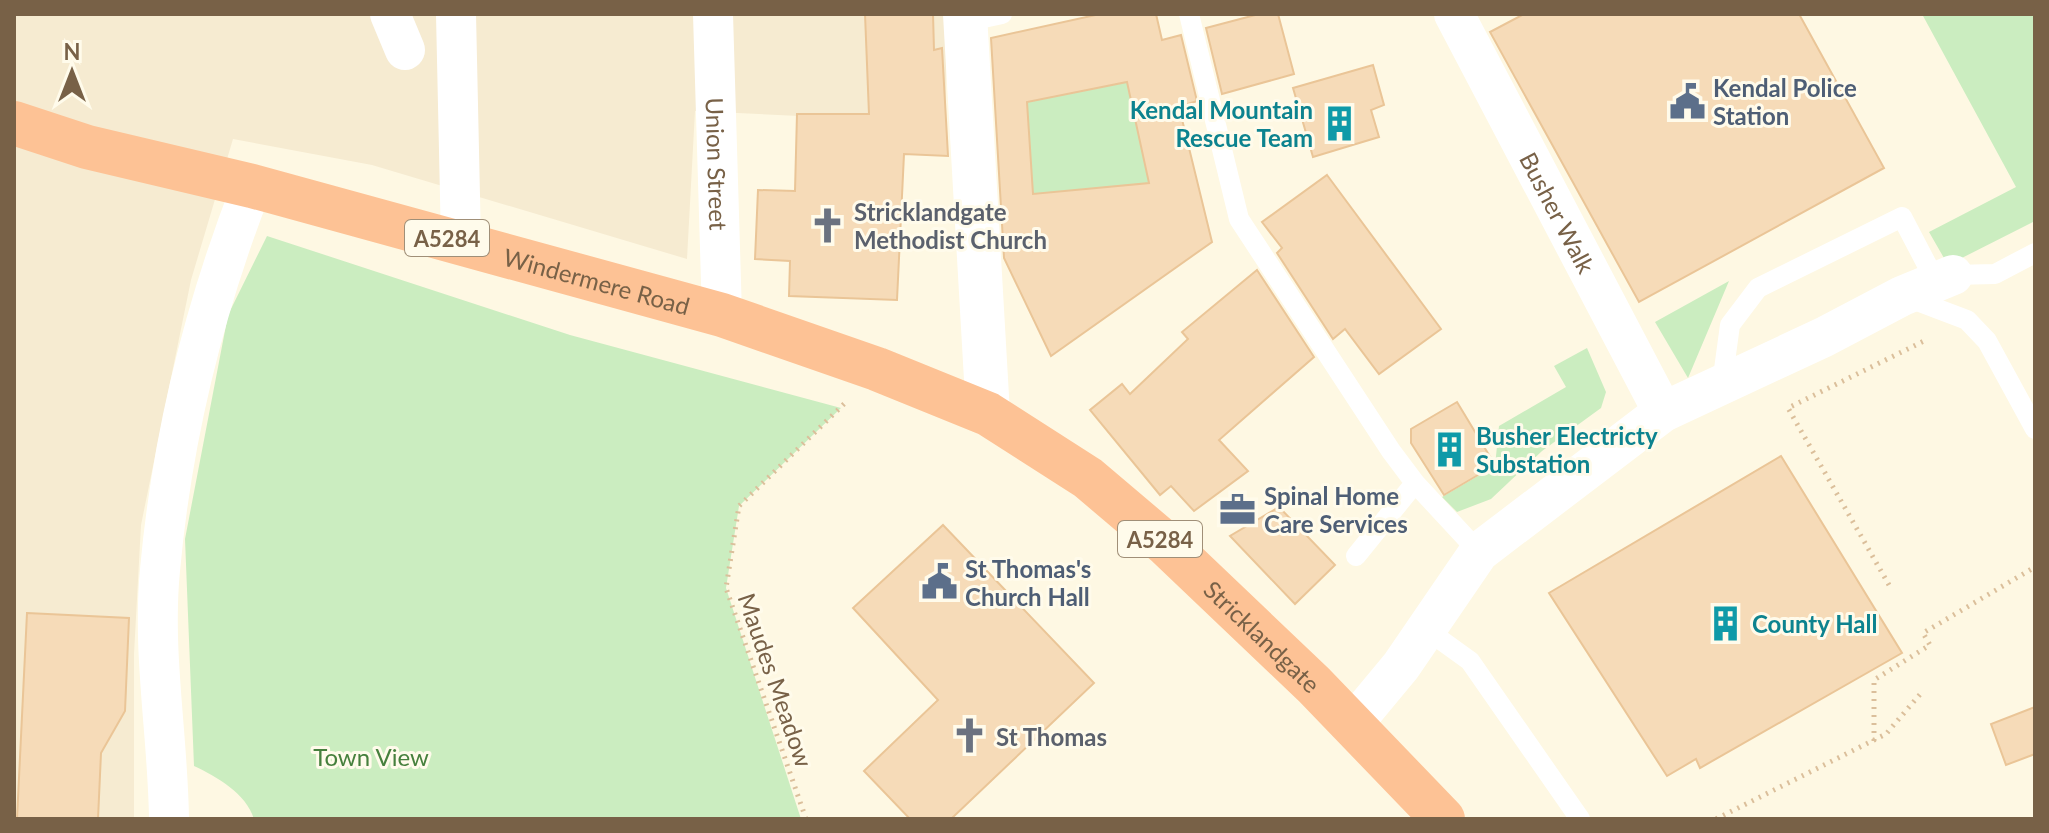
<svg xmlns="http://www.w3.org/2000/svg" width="2049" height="833" font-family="Lato,sans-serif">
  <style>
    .residential { fill: #f6ebd1 }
    .green { fill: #cbedc0 }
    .building { fill: #f6dbb8; stroke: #eac597; stroke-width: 2; fill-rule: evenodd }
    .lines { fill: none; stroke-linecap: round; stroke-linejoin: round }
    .path { stroke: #dbbf9b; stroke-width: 5; stroke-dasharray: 2 6; stroke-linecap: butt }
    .lane { stroke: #fff; stroke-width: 20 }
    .street { stroke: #fff; stroke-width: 40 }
    .secondary { stroke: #fff; stroke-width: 44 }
    .highway { stroke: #fdc295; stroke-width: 44 }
    .labels { text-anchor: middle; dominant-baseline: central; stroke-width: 6; stroke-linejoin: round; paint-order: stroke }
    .shield { fill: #fffbeb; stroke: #a08f78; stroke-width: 2 }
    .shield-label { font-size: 22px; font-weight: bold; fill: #786147 }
    .service-label { font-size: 24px; font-weight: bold; fill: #4e5e75; stroke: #fffbeb; text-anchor: start }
    .culture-label { font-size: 24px; font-weight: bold; fill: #0d838f; stroke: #fffbeb; text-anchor: start }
    .street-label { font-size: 24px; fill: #786147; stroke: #fffbeb }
    .worship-label { font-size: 24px; font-weight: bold; fill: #5b616d; stroke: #fffbeb; text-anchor: start }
    .park-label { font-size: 24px; fill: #46803d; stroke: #fffbeb }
  </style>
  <rect width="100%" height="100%" fill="#fef8e3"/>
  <path class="residential" d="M14,14H948L945,123L695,111L687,259L372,165L233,139L191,280L141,525L134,654V819H14Z"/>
  <path class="green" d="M1922,14H2035V221L1948,265L1929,232L2016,187Z
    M1127,82L1149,183L1033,194L1027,102Z
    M267,236L570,335L841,408L739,506L726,588L801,819H254C246,793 217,777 194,766L185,539L228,315Z
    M1729,281L1688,378L1655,322Z
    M1587,348L1606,392L1601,408L1542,451L1491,499L1457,512L1442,497L1495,466L1499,426L1566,387L1554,366Z"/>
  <path class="building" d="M865,14H933L934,50L942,48L948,156L904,154L897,300L789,296L790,261L755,259L758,190L795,191L797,114H869Z
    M1100,14H1156L1162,40L1181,35L1197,101L1179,107L1212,242L1051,356L1004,258L991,38ZM1127,82L1149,183L1033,194L1027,102Z
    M1259,14H1278L1294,74L1222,94L1206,28Z
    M1524,14H1799L1884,168L1639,302L1490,32Z
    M1373,65L1384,105L1371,110L1379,137L1313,157L1293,88Z
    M1327,175L1441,329L1379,374L1345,329L1333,339L1277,253L1282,248L1262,222Z
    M1257,270L1314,357L1219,440L1248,471L1194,511L1171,486L1160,495L1090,410L1122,384L1130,394L1188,339L1182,332Z
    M1457,402L1495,465L1444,495L1411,443V429Z
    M1781,456L1902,653L1700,768L1696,759L1667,776L1549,593Z
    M1279,507L1335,565L1295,604L1230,536Z
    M943,525L1094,683L951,819H910L864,771L938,700L853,608Z
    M27,613L129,618L125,711L101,753L98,819H17Z
    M2035,707V754L2006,765L1991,724Z"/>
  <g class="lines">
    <path class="path" d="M1889,585L1788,408L1926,340
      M1874,741V680L1930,645L1923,633L2035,567
      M806,819L726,588L739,506L845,403
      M1716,819L1886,734L1922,692"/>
    <path class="lane" d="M1189,14L1239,219L1391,451L1415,483L1479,552
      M965,22L1002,14
      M1953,275L1995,274L2035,253
      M1909,298L1967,320L1987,341L2035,429
      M1722,384L1730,325L1758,288L1902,217L1936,282
      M1356,556L1415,483
      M1427,630L1470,661L1580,819"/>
    <g class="street">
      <path d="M390,14L405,50"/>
      <path d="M456,14L461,242"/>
      <path id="s1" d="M713,14L722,315"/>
      <path id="s2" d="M1454,14L1663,412"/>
      <path d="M1352,725L1401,666L1479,552L1663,412L1824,337L1902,296L1953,275"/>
      <path d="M169,819C168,736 152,653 160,570C172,438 204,309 252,186"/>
    </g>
    <path class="secondary" d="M965,14L988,414"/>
    <path class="highway" id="s3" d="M14,123L87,147L252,186L722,315L877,369L988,414L1088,478L1167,545L1314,685L1443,819"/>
  </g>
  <defs>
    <symbol id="civic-bare" viewBox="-9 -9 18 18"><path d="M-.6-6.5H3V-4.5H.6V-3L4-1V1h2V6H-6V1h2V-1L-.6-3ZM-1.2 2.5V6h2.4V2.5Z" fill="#5c6f8a" stroke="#fffbeb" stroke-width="2.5" paint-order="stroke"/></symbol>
    <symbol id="building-bare" viewBox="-9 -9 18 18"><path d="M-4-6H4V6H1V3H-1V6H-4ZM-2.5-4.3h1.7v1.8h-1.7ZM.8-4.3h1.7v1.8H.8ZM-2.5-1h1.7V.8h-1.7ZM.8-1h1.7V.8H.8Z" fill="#0f9aa8" stroke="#fffbeb" stroke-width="2.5" paint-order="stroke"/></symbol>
    <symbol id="church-bare" viewBox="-9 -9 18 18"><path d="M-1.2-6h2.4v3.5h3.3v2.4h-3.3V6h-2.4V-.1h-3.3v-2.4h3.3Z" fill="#6b7280" stroke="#fffbeb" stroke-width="2.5" paint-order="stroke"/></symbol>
    <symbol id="office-bare" viewBox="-9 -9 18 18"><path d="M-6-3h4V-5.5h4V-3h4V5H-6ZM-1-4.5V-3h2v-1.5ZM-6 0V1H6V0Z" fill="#5c6f8a" stroke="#fffbeb" stroke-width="2.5" paint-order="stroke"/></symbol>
  </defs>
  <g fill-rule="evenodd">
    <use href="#civic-bare" x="1662" y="76" width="51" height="51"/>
    <use href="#building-bare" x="1314" y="98" width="51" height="51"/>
    <use href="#church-bare" x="802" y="200" width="51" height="51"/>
    <use href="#building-bare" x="1424" y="424" width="51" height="51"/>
    <use href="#office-bare" x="1212" y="484" width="51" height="51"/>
    <use href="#civic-bare" x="914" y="556" width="51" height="51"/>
    <use href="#building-bare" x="1700" y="598" width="51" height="51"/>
    <use href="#church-bare" x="944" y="710" width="51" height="51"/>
  </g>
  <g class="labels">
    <g class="shield">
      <rect x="405" y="220" width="84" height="36" rx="6"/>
      <rect x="1118" y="521" width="84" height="36" rx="6"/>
    </g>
    <g class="shield-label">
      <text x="447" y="238">A5284</text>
      <text x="1160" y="539">A5284</text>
    </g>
    <g class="service-label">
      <text x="1713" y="87">Kendal Police<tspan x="1713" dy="28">Station</tspan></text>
      <text x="1264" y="495">Spinal Home<tspan x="1264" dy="28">Care Services</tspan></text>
      <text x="965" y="568">St Thomas's<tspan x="965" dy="28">Church Hall</tspan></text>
    </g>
    <g class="culture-label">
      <text x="1313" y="109" text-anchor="end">Kendal Mountain<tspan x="1313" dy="28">Rescue Team</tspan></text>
      <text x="1476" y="435">Busher Electricty<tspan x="1476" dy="28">Substation</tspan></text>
      <text x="1752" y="623">County Hall</text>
    </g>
    <g class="street-label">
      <text stroke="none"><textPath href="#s1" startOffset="150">Union Street</textPath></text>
      <text stroke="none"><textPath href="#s2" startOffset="224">Busher Walk</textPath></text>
      <text stroke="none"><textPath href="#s3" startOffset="604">Windermere Road</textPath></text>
      <text stroke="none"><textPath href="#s3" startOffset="1372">Stricklandgate</textPath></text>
      <text transform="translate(776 680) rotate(71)">Maudes Meadow</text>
    </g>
    <g class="worship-label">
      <text x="854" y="211">Stricklandgate<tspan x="854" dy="28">Methodist Church</tspan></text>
      <text x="996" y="736">St Thomas</text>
    </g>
    <g class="park-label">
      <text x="371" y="756">Town View</text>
    </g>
  </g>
  <rect width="2049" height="833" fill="none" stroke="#786147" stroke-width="32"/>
  <g transform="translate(72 72)" stroke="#fffbeb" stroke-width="6" paint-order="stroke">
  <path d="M0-6L14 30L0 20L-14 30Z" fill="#786147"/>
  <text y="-12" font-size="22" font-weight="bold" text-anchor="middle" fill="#786147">N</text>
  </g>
</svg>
